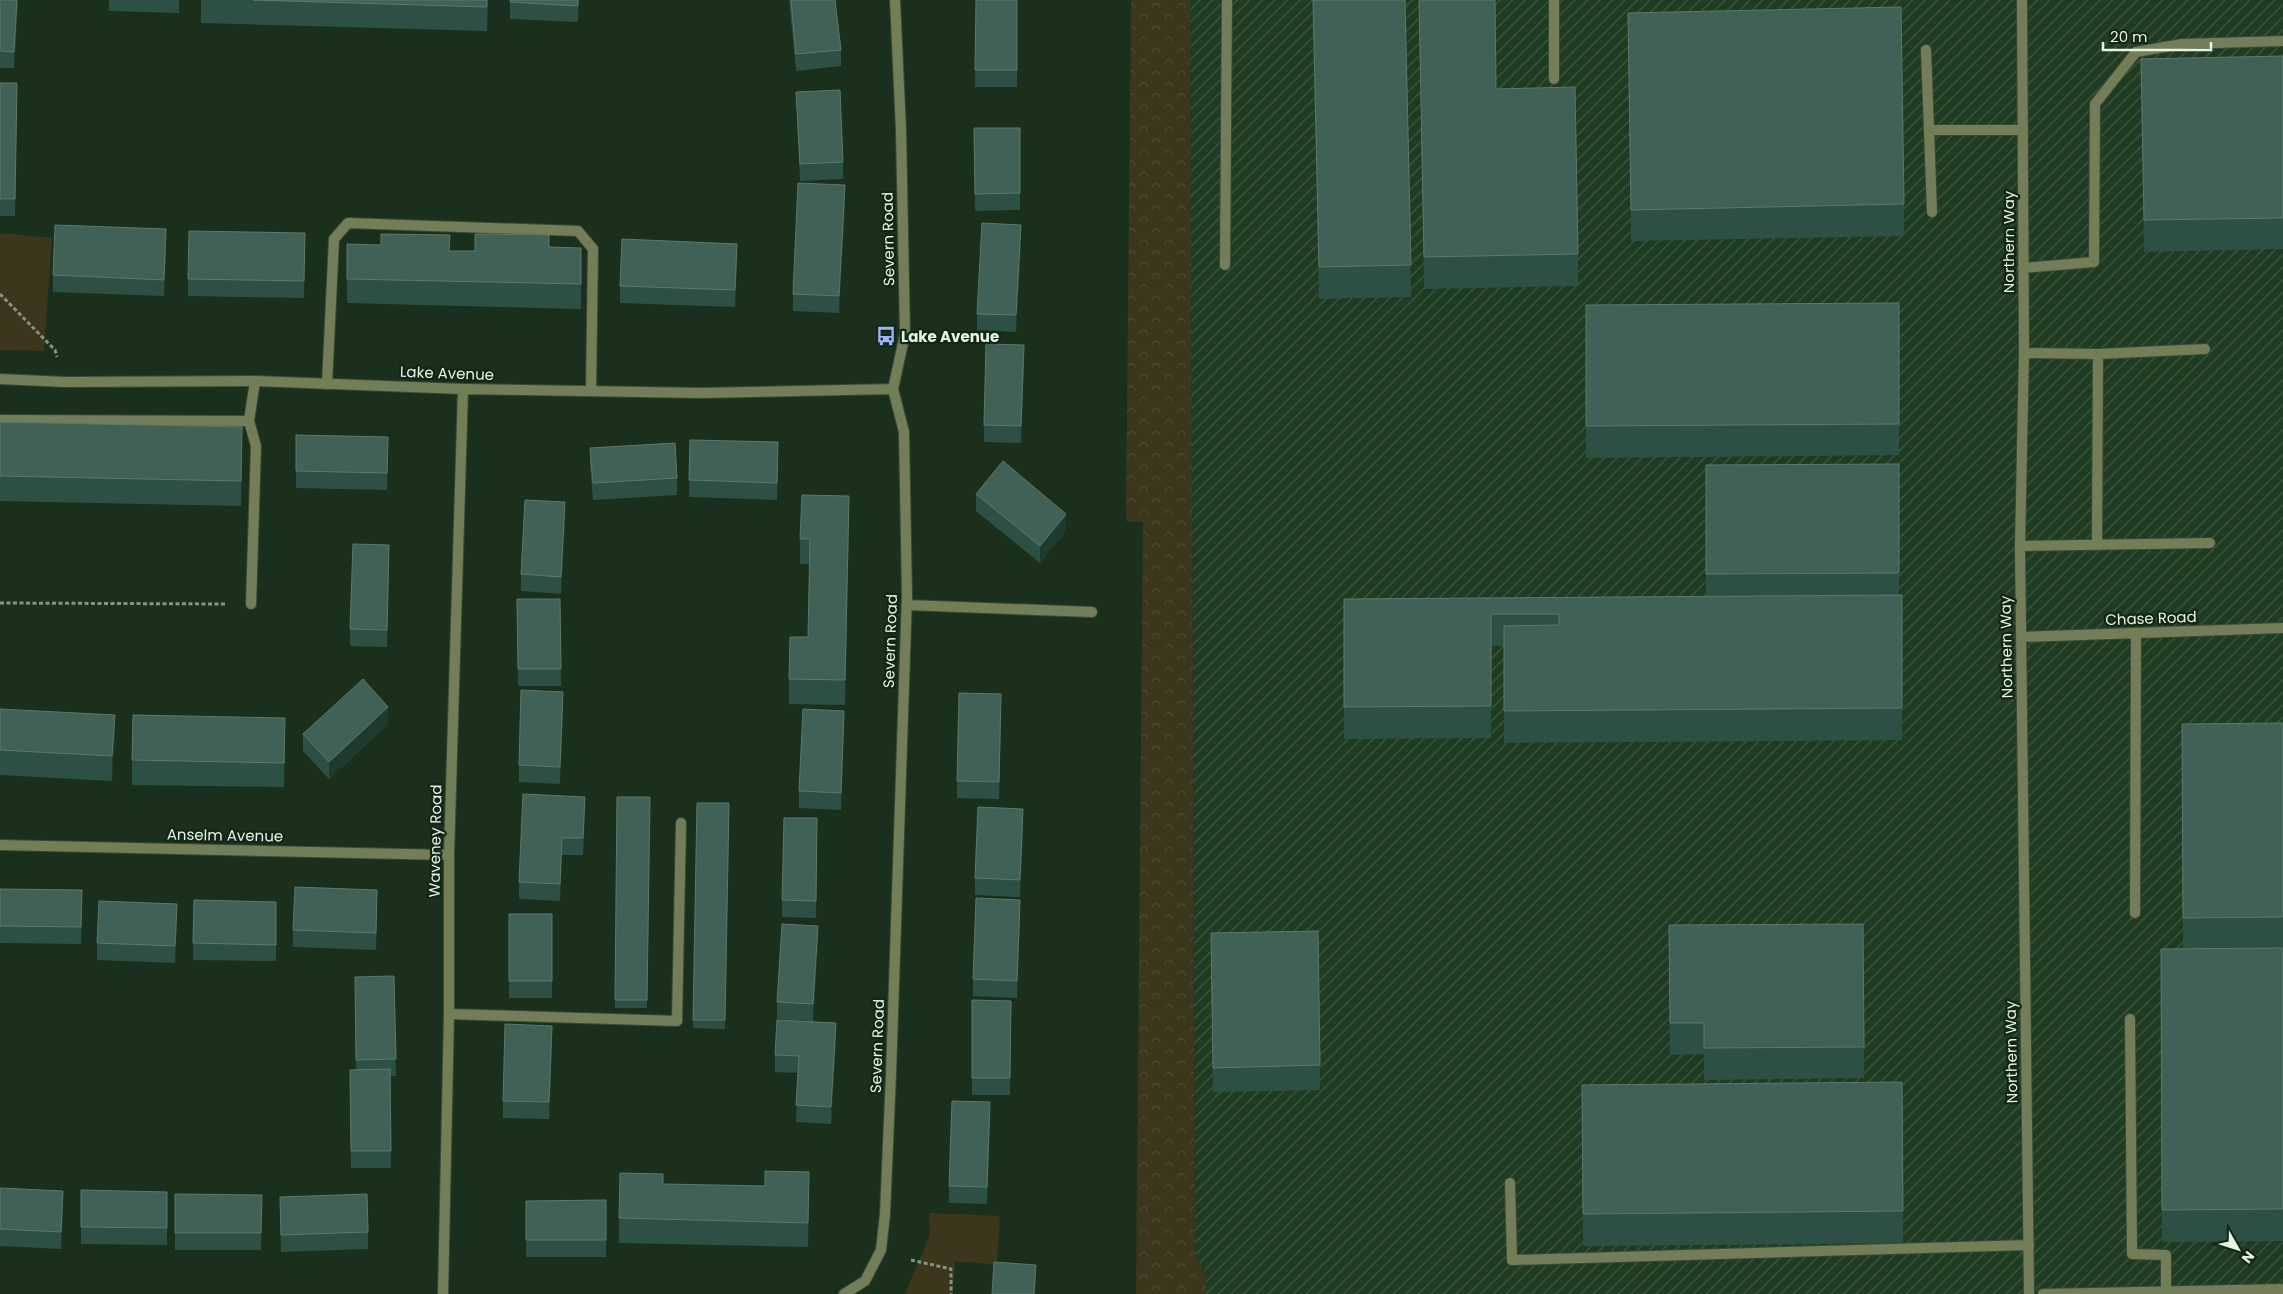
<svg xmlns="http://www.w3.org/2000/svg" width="2283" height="1294" font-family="Poppins,sans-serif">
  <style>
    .industrial { fill: url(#industrial-furrows) }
    .grass { fill: #3c361d }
    .forest { fill: url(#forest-crowns) }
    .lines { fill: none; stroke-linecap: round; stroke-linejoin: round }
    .lane-casing { stroke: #374b38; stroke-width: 12 }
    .street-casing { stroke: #374b38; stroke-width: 12 }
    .path { stroke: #839483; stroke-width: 3; stroke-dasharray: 4 2.5; stroke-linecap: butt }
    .lane { stroke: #737d58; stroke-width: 10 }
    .street { stroke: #737d58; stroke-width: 10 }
    .wall { fill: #2e4f44 }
    .shaded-wall { fill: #1e3b2d }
    .building { fill: #426156; stroke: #5b786c }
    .labels { text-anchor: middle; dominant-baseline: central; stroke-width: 4.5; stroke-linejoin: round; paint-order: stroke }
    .street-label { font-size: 15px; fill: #e6f4e6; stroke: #112613 }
    .poi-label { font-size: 15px; font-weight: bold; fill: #e6f4e6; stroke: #112613; text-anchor: start }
  </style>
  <defs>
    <pattern id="industrial-furrows" width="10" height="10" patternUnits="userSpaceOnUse" patternTransform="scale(1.25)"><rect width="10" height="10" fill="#1f3b21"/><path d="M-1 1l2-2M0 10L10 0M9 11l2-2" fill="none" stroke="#405841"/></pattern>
    <pattern id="forest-crowns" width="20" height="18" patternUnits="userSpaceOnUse" patternTransform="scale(1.25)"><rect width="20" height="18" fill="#3c361d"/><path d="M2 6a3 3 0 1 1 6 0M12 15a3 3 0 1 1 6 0" fill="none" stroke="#4f4a33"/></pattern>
  </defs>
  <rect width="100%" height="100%" fill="#1b301c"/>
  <path class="industrial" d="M1190,0H2283V1294H1206V1275L1195,1254Z"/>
  <path class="grass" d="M0,233L52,238L44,351L0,350Z
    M929,1213L1000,1216L997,1265L955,1261L953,1294H905L930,1235Z"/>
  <path class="forest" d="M1131,0H1190L1195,1254L1206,1275V1294H1136L1143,522L1126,521Z"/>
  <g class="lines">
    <defs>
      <path id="lane" d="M1554,0V79
        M2022,0L2024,353L2020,546L2029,1294
        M1926,50L1929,130H2023
        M1929,130L1932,212
        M1225,265L1227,0
        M2023,268L2094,262L2095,104L2136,52L2182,44L2283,41
        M2024,353L2098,354L2205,349
        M327,384L334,239L348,223L578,231L593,249L591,391
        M0,420L249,421L255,381
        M249,421L256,446L251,604
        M2097,544L2098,354
        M2020,546L2210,543
        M2021,637L2283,628
        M2135,913L2136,633
        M449,1014L677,1021L681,823
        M2130,1019L2132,1254L2166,1255V1292
        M1510,1183L1512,1260L2029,1245
        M2043,1294L2283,1289"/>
      <path id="street" d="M0,379L65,382L255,381L463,389L701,393L893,389
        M907,605L1092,612
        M0,845L449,855
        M443,1294L449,1014V855L463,389
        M844,1294L865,1281L881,1250L885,1214L891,1074L907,595L904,432L893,389L905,334L901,130L895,0"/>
    </defs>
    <use href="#lane" class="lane-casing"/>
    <use href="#street" class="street-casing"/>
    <path class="path" d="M0,294L55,350L57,357
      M0,603L227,604
      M911,1260L951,1269V1294"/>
    <use href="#lane" class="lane"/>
    <use href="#street" class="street"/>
  </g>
  <path class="wall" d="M0,0H18L14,68H0Z
    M109,0H179V13L109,11Z
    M201,0H488L487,31L201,23Z
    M510,0H579L578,22L510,19Z
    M789,0H835L841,50V66L796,71Z
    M976,0H1017V87H975Z
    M1313,0H1405L1411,297L1319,299Z
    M1419,0H1495L1496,89L1578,254V286L1424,289Z
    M1628,13L1904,204V236L1631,241Z
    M2283,56V249L2144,252L2141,59Z
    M0,83H17L15,216H0Z
    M796,92L843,162V179L800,181Z
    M974,128H1020V210L975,211Z
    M845,202L839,313L793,311V294Z
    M305,233L304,298L188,296V279Z
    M1021,242L1016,332L977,330V314Z
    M166,246L164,296L53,292V275Z
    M549,247L581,248V309L347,303V279L450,251H475Z
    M737,261L735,307L620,303V286Z
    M1899,303V455L1586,458V305Z
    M1024,362L1021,443L984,442V425Z
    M0,422L242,452L241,506L0,501Z
    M296,435L388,454L387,490L296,488Z
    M690,440L778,459L777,500L689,497Z
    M590,448L677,478V495L593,500L590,465Z
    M1899,464V595H1902V740L1504,743V646H1491V738L1344,739V599L1706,596V465Z
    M976,494L1066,531L1040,563L976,511Z
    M565,519L561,594L521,591V574Z
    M849,521L845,705L789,704V679L808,637L810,564H800V539Z
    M389,562L387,647L350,646V629Z
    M517,599H560L561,686H518Z
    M0,709L115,740L112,781L0,775Z
    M563,709L560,784L519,782V765Z
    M1001,711L999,799L957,798V781Z
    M2283,723V1241L2162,1242L2161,949H2183L2182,724Z
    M388,724L329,779L303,751V734Z
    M844,728L841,810L799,808V791Z
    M285,743L284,787L132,785V760Z
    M617,797H650L647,1008H615Z
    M697,803H729L725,1029L693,1028Z
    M585,814L583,855H562L560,901L519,899V882Z
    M817,818L816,918L782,917V900Z
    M1023,826L1020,897L975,895V878Z
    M0,889L82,907L81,944L0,943Z
    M194,900L276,902V961L193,960Z
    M377,907L376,950L293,947V930Z
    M509,914H552V998H509Z
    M1020,917L1017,998L973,996V979Z
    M177,921L175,963L97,960V943Z
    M1863,924L1864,1078L1704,1080V1054L1670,1055L1669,925Z
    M818,943L813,1021L777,1019V1002Z
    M1211,958L1320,1065V1090L1213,1092Z
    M394,976L396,1076H390L391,1168H351L350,1070H356L355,994Z
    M972,1000L1011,1001L1010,1095H972Z
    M836,1040L831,1124L796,1122L798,1073L775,1072V1055Z
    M552,1043L549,1119L503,1118V1101Z
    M1902,1082L1903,1243L1583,1246L1582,1085Z
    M990,1119L987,1204L949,1203V1186Z
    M663,1184L765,1186L809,1196L808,1247L619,1243V1218Z
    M0,1188L63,1208L61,1249L0,1246Z
    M81,1190L167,1192V1245L81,1244Z
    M175,1194L262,1195L261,1250H175Z
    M280,1197L368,1232V1249L281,1252Z
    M606,1200V1257H526V1201Z"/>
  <path class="shaded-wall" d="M17,0H18L14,68V52Z
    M487,0H488L487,31Z
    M578,0H579L578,22Z
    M845,185V202L839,313V296Z
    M1021,225V242L1016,332V315Z
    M166,229V246L164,296V280Z
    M737,244V261L735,307V290Z
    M1024,345V362L1021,443V426Z
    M242,427V452L241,506V481Z
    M849,496V521L845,705V680Z
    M565,502V519L561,594V577Z
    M1066,514V531L1040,563V546Z
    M389,545V562L387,647V630Z
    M563,692V709L560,784V767Z
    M388,707V724L329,779V762Z
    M844,711V728L841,810V793Z
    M115,715V740L112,781V756Z
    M585,797V814L583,855V838Z
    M1023,809V826L1020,897V880Z
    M562,838V855L560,901V884Z
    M1020,900V917L1017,998V981Z
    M177,904V921L175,963V946Z
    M818,926V943L813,1021V1004Z
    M836,1023V1040L831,1124V1107Z
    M552,1026V1043L549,1119V1102Z
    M990,1102V1119L987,1204V1187Z
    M809,1172V1196L808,1247V1223Z
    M63,1191V1208L61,1249V1232Z
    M1036,1265V1282L1035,1294H1034Z"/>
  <path class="building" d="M0,0H17L14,52L0,51Z
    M253,0H487V7Z
    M510,0H578V6L510,2Z
    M791,0H835L841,50L796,54Z
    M976,0H1017V70H975Z
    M1313,0H1405L1411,265L1319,267Z
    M1419,0H1495L1496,89L1575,87L1578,254L1424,257Z
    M1901,7L1904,204L1631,210L1628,13Z
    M2283,56V218L2144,220L2141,59Z
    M0,83H17L15,199H0Z
    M840,90L843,162L800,164L796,92Z
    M974,128H1020V193L975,194Z
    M798,183L845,185L839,296L793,294Z
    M982,223L1021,225L1016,315L977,314Z
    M55,225L166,229L164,280L53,275Z
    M189,231L305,233L304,281L188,279Z
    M381,234L450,235L449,251H475V234L549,235V247L581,248V284L347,279V244L381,245Z
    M622,239L737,244L735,290L620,286Z
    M1899,303V424L1586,426V305Z
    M986,344L1024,345L1021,426L984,425Z
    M0,422L242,427L241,481L0,476Z
    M296,435L388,437L387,473L296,471Z
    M690,440L778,442L777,483L689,480Z
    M675,443L677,478L593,483L590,448Z
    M1003,461L1066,514L1040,546L976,494Z
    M1899,464V573L1706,574V465Z
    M802,495L849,496L845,680L789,679L790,637H808L810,539H800Z
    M525,500L565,502L561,577L521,574Z
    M353,544L389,545L387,630L350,629Z
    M1902,595V708L1504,711V626L1559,625V614H1491V706L1344,707V599Z
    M517,599H560L561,669H518Z
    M363,679L388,707L329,762L303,734Z
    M521,690L563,692L560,767L519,765Z
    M959,693L1001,694L999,782L957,781Z
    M0,709L115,715L112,756L0,750Z
    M803,709L844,711L841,793L799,791Z
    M133,715L285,718L284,763L132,760Z
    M2283,723V917L2183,918L2182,724Z
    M523,794L585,797L583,838H562L560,884L519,882Z
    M617,797H650L647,1000H615Z
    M697,803H729L725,1020H693Z
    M978,807L1023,809L1020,880L975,878Z
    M784,818H817L816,901L782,900Z
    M295,887L377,890L376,933L293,930Z
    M0,889L82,890L81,927L0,926Z
    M976,898L1020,900L1017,981L973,979Z
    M194,900L276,902V945L193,943Z
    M99,901L177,904L175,946L97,943Z
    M509,914H552V981H509Z
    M782,924L818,926L813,1004L777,1002Z
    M1863,924L1864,1047L1704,1048V1023H1670L1669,925Z
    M1318,931L1320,1065L1213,1068L1211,933Z
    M2283,948V1209L2162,1210L2161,949Z
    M394,976L396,1059L356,1060L355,977Z
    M972,1000L1011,1001L1010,1078H972Z
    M777,1020L836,1023L831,1107L796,1105L799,1056L775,1055Z
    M505,1024L552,1026L549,1102L503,1101Z
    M390,1069L391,1151H351L350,1070Z
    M1902,1082L1903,1211L1583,1214L1582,1085Z
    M952,1101L990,1102L987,1187L949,1186Z
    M765,1171L809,1172L808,1223L619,1218L620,1173L663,1174V1184L765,1186Z
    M0,1188L63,1191L61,1232L0,1229Z
    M81,1190L167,1192V1228L81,1227Z
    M175,1194L262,1195L261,1233H175Z
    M367,1194L368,1232L281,1235L280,1197Z
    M606,1200V1240H526V1201Z
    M994,1262L1036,1265L1034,1294H992Z"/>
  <defs>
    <symbol id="bus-bare" viewBox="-9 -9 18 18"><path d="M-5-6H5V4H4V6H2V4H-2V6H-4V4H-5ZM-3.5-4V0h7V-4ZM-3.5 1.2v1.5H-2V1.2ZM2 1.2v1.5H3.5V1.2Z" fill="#9db4fd" stroke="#112613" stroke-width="2.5" paint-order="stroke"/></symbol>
  </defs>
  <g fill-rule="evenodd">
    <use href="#bus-bare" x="872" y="322" width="28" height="28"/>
  </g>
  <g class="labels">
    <g class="street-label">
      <text transform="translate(888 239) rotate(-91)">Severn Road</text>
      <text transform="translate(2008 242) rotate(-90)">Northern Way</text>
      <text transform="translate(447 373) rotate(2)">Lake Avenue</text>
      <text transform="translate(2151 618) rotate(-2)">Chase Road</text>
      <text transform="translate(890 641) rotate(-88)">Severn Road</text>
      <text transform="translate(2006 647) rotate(-91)">Northern Way</text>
      <text transform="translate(225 835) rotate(1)">Anselm Avenue</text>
      <text transform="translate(435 841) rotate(-89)">Waveney Road</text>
      <text transform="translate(877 1046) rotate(-88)">Severn Road</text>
      <text transform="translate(2011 1052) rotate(-91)">Northern Way</text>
    </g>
    <g class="poi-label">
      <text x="901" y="336">Lake Avenue</text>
    </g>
  </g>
  <g transform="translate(2238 1249) rotate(129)" stroke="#112613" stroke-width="4" paint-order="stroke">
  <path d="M0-4L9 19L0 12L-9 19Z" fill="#e6f4e6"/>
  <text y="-8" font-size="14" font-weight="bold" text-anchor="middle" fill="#e6f4e6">N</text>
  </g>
  <path d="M2103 42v8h108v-8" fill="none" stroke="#e6f4e6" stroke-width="2.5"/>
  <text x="2110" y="42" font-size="15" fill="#e6f4e6" stroke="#112613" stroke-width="4" paint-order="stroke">20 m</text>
</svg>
